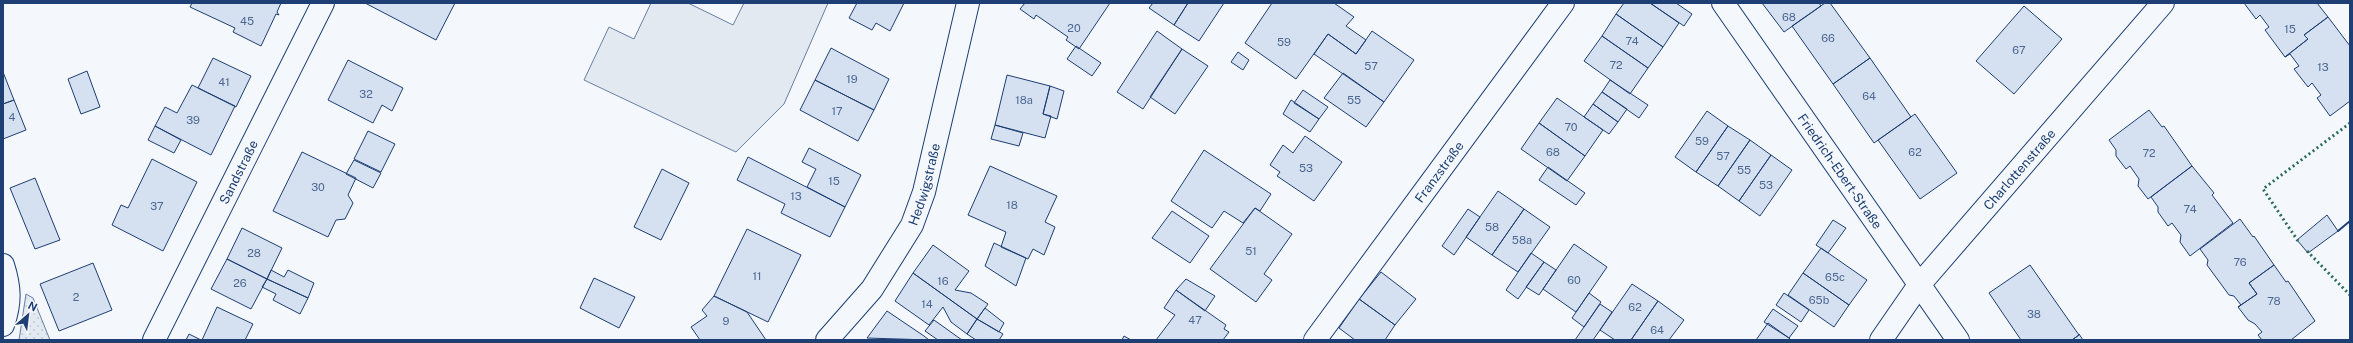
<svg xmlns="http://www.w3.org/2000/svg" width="2353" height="343" font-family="'Public Sans',sans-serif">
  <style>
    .grass { fill: url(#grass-dots); stroke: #687fa3 }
    .garden { fill: #e3e9f0; stroke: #687fa3 }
    .building { fill: #d5e0f0; stroke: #1d3f73 }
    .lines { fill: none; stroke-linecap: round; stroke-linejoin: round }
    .minor-casing { stroke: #1d3f73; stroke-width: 24 }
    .minor { stroke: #f4f7fb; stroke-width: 22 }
    .hedge { stroke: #2c6c60; stroke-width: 3; stroke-dasharray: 2 3; stroke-linecap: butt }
    .wall { stroke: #1d3f73; stroke-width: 2 }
    .labels { text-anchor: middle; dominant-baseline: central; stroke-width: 3; stroke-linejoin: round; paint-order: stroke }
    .number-label { font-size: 11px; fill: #4b6792 }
    .street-label { font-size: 13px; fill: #1d3f73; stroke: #f4f7fb }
  </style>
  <defs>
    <pattern id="grass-dots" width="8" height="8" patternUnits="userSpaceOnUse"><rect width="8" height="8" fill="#e3e9f0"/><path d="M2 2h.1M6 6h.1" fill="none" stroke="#c2c9d1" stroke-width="1.8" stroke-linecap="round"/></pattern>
  </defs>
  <rect width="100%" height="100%" fill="#f4f7fb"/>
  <path class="grass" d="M26,294L33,298L50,340H19Z"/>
  <path class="garden" d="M651,3H688L733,25L744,3H828L784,104L736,152L584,80L609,27L634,39Z"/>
  <path class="building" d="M192,3H284H281L277,12L279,15L276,14L261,46L233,32L235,28L190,7Z
    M365,3H455L436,40Z
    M857,3H904L890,31L876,23L872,30L849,18Z
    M1025,3H1110L1079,49L1066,40L1068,37L1036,15L1034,19L1020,9Z
    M1153,3H1188L1174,25L1149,8Z
    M1188,3H1224L1199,41L1174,25Z
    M1272,3H1334L1354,17L1346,26L1366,40L1356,54L1328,34L1296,79L1245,43Z
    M1624,3H1650L1679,23L1663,47L1616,14Z
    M1650,3H1676L1692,14L1684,26Z
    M1762,3H1819L1821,6L1784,32Z
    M1825,3H1830L1870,58L1833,84L1792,26Z
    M2244,3H2317L2328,17L2304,35L2308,39L2285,57L2265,30L2269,27L2260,15L2256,19Z
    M2024,6L2062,39L2014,94L1976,61Z
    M1616,14L1663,47L1648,68L1602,36Z
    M2328,17L2350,46V101L2330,116L2317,98L2321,95L2312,83L2308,87L2294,69L2299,66L2290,54L2285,57L2308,39L2304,35Z
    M1157,31L1182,49L1143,109L1117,92Z
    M1372,31L1414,60L1384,102L1314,54L1328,34L1356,54Z
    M1602,36L1648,68L1630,94L1584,61Z
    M1076,46L1101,63L1092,76L1067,59Z
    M831,48L889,79L874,110L815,80Z
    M1182,49L1208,66L1175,114L1150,97Z
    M1238,52L1249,60L1243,70L1231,62Z
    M213,58L251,76L236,107L198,88Z
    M1870,58L1911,117L1874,143L1833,84Z
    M348,60L403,88L392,111L382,105L373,123L328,100Z
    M87,71L100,107L81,114L68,79Z
    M3,72L14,100L3,104Z
    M1343,73L1384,102L1366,127L1324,98Z
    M1007,75L1050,86L1043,114L1051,116L1045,138L995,125Z
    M815,80L874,110L858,141L800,110Z
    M1610,80L1648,105L1639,118L1602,92Z
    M192,85L235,106L211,155L155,126L165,107L177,113Z
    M1050,86L1064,91L1057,119L1043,114Z
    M1303,90L1328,107L1319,119L1294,103Z
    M1602,92L1627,109L1618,122L1593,104Z
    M1557,98L1603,130L1585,156L1539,123Z
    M14,100L26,130L3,139V104Z
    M1291,100L1319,119L1310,132L1283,114Z
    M1593,104L1618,122L1609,134L1584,117Z
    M2149,110L2162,127L2164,126L2192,166L2148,199L2138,186L2139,179L2130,166L2126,169L2116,156V150L2109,140Z
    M1707,111L1728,126L1696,172L1675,157Z
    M1915,114L1957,173L1920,199L1878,140Z
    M1539,123L1585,156L1567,181L1521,149Z
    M995,125L1023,133L1019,146L991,139Z
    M155,126L181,140L174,153L148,140Z
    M1728,126L1750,140L1718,186L1696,172Z
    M368,131L395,144L381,172L354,159Z
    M1305,136L1342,162L1314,201L1277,176L1280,172L1270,165L1283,145L1293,153Z
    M1750,140L1771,155L1739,201L1718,186Z
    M809,148L861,175L845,207L807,187L816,169L802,162Z
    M1204,150L1271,194L1260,211L1255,208L1243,223L1224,211L1212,228L1171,201Z
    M302,152L356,178L348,195L353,203L345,219L336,220L328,237L273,211Z
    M1771,155L1792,170L1760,216L1739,201Z
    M748,157L845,207L830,237L781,213L785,204L737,180Z
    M152,159L197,182L163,251L112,225L121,205L128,208Z
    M354,160L381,173L373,188L346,174Z
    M990,166L1057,196L1045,222L1055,227L1044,255L1033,249L1028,259L1001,247L1006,232L968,215Z
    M2192,166L2214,193L2212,195L2233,223L2190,256L2180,242L2181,235L2172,223L2168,226L2158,212V207L2151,197Z
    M1548,167L1585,193L1576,205L1539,180Z
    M662,169L689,183L661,240L634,227Z
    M35,178L60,240L35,249L10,188Z
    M1498,191L1524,209L1492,255L1466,237Z
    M1255,208L1292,234L1264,274L1272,280L1256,302L1210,269Z
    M1468,209L1480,217L1454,255L1442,246Z
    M1524,209L1550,227L1518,272L1492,255Z
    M1172,211L1209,236L1190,263L1152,238Z
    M2327,215L2338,231L2308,253L2297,240Z
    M2240,219L2253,237L2254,236L2274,265L2249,283L2257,294L2238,307L2241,305L2234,296L2229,295L2207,265L2208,260L2200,249Z
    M1833,220L1846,228L1828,253L1816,245Z
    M242,228L282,248L267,279L227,259Z
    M747,229L801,255L768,322L714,296Z
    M994,243L1026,258L1016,286L985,266Z
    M1574,244L1607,267L1576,312L1543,289Z
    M933,245L969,271L955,290L971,293L988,304L977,319L913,273Z
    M1821,248L1867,280L1849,305L1803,273Z
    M1531,253L1544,262L1518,299L1506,290Z
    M227,259L267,279L251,309L211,289Z
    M1544,262L1556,270L1539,295L1526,287Z
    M93,263L112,310L59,331L40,284Z
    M2030,265L2079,335L2072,340H2021L1989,293Z
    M2274,265L2286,282L2288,281L2315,321L2291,340H2262L2258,335L2262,332L2255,324L2248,320L2238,307L2257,294L2249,283Z
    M271,270L284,277L288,270L314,283L308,298L267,279Z
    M1381,272L1416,299L1395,325L1359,299Z
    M913,273L977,319L967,334L951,322L943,307L929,325L895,301Z
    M1803,273L1849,305L1834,327L1788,295Z
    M594,278L635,297L619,328L580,308Z
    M267,279L308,298L300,314L273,300L276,294L262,287Z
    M1186,279L1215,296L1205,311L1176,290Z
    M1632,284L1658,301L1631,340H1615L1600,330Z
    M1176,290L1226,325L1224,329L1229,332L1223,340H1156L1175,315L1164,308Z
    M1589,293L1601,302L1584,327L1572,318Z
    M1784,293L1809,310L1801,322L1776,305Z
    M714,296L747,312L766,340H700L691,327L707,316L702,310Z
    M1359,299L1395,325L1385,340H1355L1339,328Z
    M1658,301L1684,320L1669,340H1631Z
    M1600,304L1612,312L1600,330L1593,340H1575Z
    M217,307L253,324L245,340H202Z
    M985,308L1004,323L999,332L977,319Z
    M1773,309L1798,326L1789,338L1764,322Z
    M887,311L924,336L929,340L867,338Z
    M977,319L1003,334L999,340H976L967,334Z
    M934,320L962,340H938L925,331Z
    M1768,323L1789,338L1791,340H1756Z
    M189,334L201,340H186Z
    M2079,334L2083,340H2072L2079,335Z
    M1124,336L1131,340H1122Z"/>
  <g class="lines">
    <defs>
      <g id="minor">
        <path id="s1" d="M1723,3L1958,340"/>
        <path d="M3,265C10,287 11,302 3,325"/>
        <path id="s2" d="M154,340L323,3"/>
        <path id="s3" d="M827,340L872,289L912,225L924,192L968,3"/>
        <path id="s4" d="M1315,340L1563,3"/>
        <path id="s5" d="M1881,340L1919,285L2163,3"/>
      </g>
    </defs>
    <use href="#minor" class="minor-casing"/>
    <use href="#minor" class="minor"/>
    <path class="hedge" d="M2298,241L2263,189L2350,123
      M2307,251L2350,295"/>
    <path class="wall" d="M2338,231L2350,221"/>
  </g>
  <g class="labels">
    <g class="number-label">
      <text x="1789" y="17">68</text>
      <text x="247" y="21">45</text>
      <text x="1074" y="28">20</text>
      <text x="2290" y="29">15</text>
      <text x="1828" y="38">66</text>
      <text x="1632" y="41">74</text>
      <text x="1284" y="42">59</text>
      <text x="2019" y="50">67</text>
      <text x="1616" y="65">72</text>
      <text x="1371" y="66">57</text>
      <text x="2323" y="67">13</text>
      <text x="852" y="79">19</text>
      <text x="224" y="82">41</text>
      <text x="366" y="94">32</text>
      <text x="1869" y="96">64</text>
      <text x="1024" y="100">18a</text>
      <text x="1354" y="100">55</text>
      <text x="837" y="111">17</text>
      <text x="12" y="117">4</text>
      <text x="193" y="120">39</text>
      <text x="1571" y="127">70</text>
      <text x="1702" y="141">59</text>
      <text x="1553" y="152">68</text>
      <text x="1915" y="152">62</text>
      <text x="2149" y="153">72</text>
      <text x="1723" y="156">57</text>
      <text x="1306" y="168">53</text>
      <text x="1744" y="170">55</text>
      <text x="834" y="181">15</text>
      <text x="1766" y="185">53</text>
      <text x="318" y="187">30</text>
      <text x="796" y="196">13</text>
      <text x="1012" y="205">18</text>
      <text x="157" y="206">37</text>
      <text x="2190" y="209">74</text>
      <text x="1492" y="227">58</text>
      <text x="1522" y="240">58a</text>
      <text x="1251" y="251">51</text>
      <text x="254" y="253">28</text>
      <text x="2240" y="262">76</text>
      <text x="757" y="276">11</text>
      <text x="1835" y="277">65c</text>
      <text x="1574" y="280">60</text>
      <text x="943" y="281">16</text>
      <text x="240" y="283">26</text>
      <text x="76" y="297">2</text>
      <text x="1819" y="300">65b</text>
      <text x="2274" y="301">78</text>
      <text x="927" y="304">14</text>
      <text x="1635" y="307">62</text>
      <text x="2034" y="314">38</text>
      <text x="1195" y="320">47</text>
      <text x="726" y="321">9</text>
      <text x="1657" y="330">64</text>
    </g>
    <g class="street-label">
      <text stroke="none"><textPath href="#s5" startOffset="220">Charlottenstraße</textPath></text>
      <text stroke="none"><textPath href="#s2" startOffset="188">Sandstraße</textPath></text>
      <text stroke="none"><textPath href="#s4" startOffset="209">Franzstraße</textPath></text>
      <text stroke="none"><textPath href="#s1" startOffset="205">Friedrich-Ebert-Straße</textPath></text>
      <text stroke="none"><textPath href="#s3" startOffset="186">Hedwigstraße</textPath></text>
    </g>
  </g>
  <rect width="2353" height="343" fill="none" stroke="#1d3f73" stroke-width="8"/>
  <g transform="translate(28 315) rotate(28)" stroke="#f4f7fb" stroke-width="3" paint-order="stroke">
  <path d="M0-3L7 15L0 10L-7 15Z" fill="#1d3f73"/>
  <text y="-6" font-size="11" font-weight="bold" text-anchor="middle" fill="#1d3f73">N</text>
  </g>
</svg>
